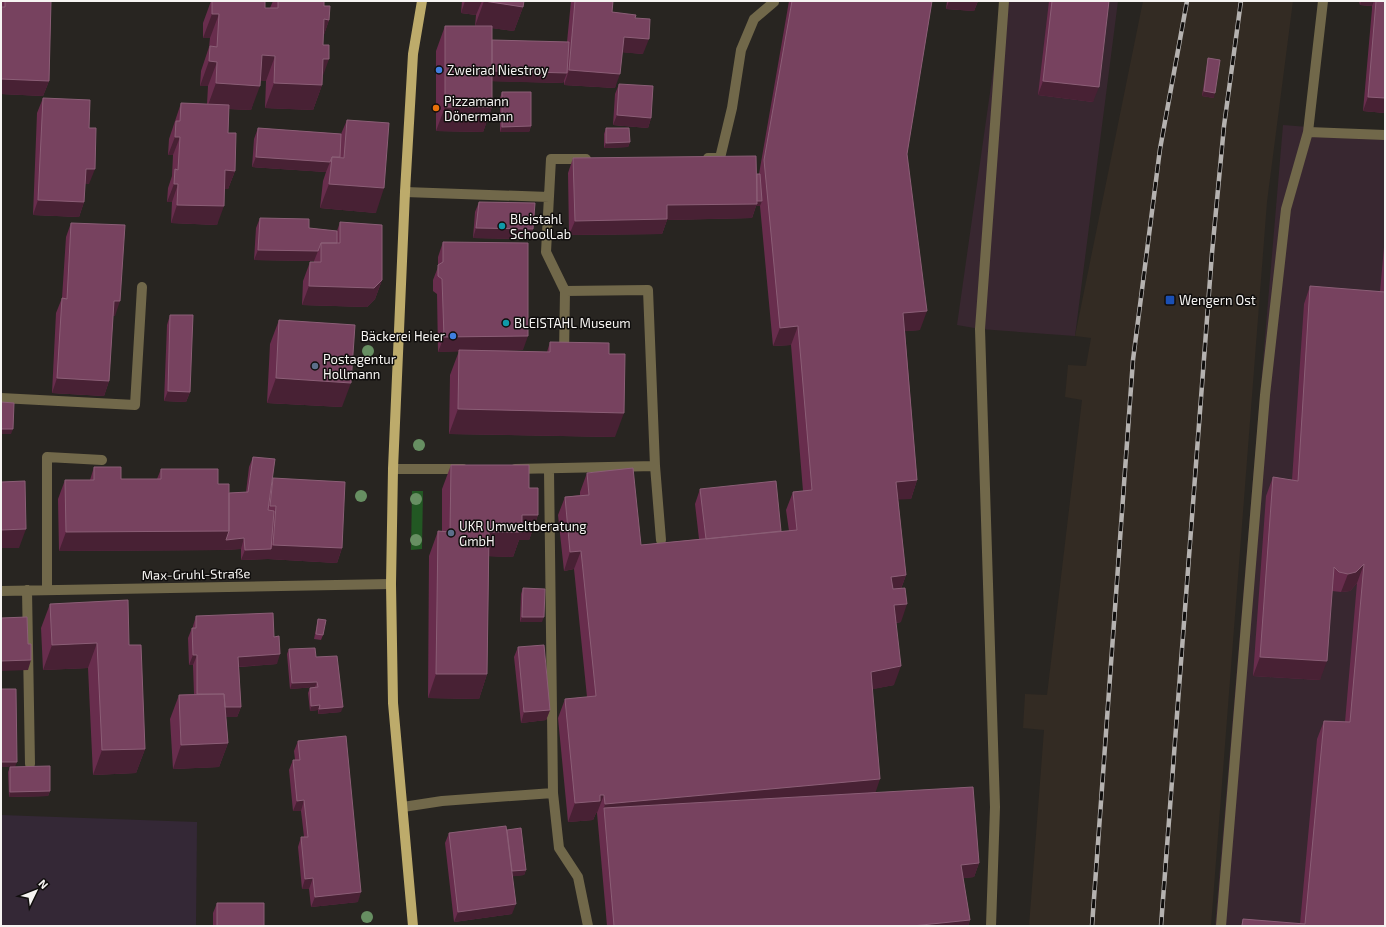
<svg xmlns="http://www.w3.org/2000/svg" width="1386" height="927" font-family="'Exo 2',sans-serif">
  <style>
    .commercial { fill: #382730 }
    .built { fill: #332b23 }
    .education { fill: #342836 }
    .green { fill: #225823 }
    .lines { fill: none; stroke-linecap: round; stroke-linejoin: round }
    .minor { stroke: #71684a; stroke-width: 10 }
    .major { stroke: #bdab6b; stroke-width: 10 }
    .rail-casing { stroke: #b5b2b0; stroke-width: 4.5 }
    .rail { stroke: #100e0d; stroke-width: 3; stroke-dasharray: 9; stroke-linecap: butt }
    .tree { fill: #678f62 }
    .wall { fill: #682d4d }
    .shaded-wall { fill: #482134 }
    .building { fill: #77425f; stroke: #8b5e76 }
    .shop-dot { fill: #3f7fe0; stroke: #100e0d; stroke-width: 1.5 }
    .food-dot { fill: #e8710a; stroke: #100e0d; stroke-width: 1.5 }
    .culture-dot { fill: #0f9aa8; stroke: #100e0d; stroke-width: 1.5 }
    .transit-dot { fill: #1a4fb4; stroke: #100e0d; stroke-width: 1.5 }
    .service-dot { fill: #5c6f8a; stroke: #100e0d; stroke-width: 1.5 }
    .labels { text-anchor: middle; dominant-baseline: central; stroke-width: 3; stroke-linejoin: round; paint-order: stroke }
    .poi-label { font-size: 13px; fill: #f6f4f2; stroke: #100e0d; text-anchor: start }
    .street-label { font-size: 13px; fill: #f6f4f2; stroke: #100e0d }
  </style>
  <rect width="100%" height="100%" fill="#282521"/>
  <path class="commercial" d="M1003,1H1118L1075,336L980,329L957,325Z
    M1283,125L1385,133V926H1215Z"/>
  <path class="built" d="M1143,1H1293L1267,202L1211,926H1029L1044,730L1023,728L1025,694L1047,695L1082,400L1065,397L1068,365L1086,366L1091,338L1075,336Z"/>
  <path class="education" d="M1,815L197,822L196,926H1Z"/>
  <path class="green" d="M412,491H423L422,549L411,550Z"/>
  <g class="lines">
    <path class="minor" d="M1323,1L1308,132L1385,135
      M708,158H720L732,108L741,50L754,19L774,2
      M405,192L549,197
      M565,291L546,252L551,159H586
      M1,398L135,405L142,287
      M655,466L661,540
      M393,469H463
      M515,469L655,466L648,290L565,291L564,355
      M549,470L553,793L559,848L578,877L588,926
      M27,590L30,764
      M47,590V457L102,460
      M1,591L391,584
      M403,807L442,801L553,793
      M991,926L995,807L980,329L1004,1
      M1221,926L1265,395L1286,209L1308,132"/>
    <path class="major" d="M413,926L393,703L391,584L393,469L405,192L413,54L422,1"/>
    <defs>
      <path id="rail" d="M1092,926L1133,360L1160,149L1187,1
        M1161,926L1212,253L1224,126L1241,1"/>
    </defs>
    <use href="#rail" class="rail-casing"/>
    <use href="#rail" class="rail"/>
  </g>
  <g class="tree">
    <circle cx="368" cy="351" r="6"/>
    <circle cx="419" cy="445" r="6"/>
    <circle cx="361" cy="496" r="6"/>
    <circle cx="416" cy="499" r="6"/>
    <circle cx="416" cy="540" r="6"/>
    <circle cx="367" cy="917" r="6"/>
  </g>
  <path class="wall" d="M1,1H51L49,81L43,96L1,94Z
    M211,1H265V8H270L273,1H324V6L329,20L323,37L322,85L313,110L265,108L266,81L260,80L251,110L229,109L228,133L235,171L228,189H225L217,225L171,223L172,202H167L168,188L172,176L173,155H168L169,139L181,103L207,104L208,86H200L201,71L209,47L210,38H203V23Z
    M462,1H524L523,7L514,31L492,28V40L567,42L571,1H613L612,12L635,18L643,54L622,52L615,88L564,85V80L563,83L492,81V107L483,132L436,131V51L445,26H475L476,15L461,13Z
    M789,1H932L907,154L920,330L905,331L917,480L911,499H898L906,575L901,589V622L896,623L894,685L872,689L875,792L979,863L974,877L963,878L970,920L968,926H607L597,813H596L593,820L568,822L558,718L565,699L587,697L574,569L564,571L558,515L565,497L580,495V492L587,473L641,545L699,539L695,504L700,489L781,531H789L786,510L793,492L803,491L791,345L773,346L760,206H756L752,218L667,220L662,234L569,235L568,173L573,158L759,174Z
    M947,1H978L974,11L946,9Z
    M1049,1H1109L1093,102L1038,95Z
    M1359,1H1385V113L1363,111L1372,9V6L1360,5Z
    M1208,58L1214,98L1202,96L1207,64Z
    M619,84L651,118L648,128L613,125L615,94Z
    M502,92L531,126L529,132H500V98Z
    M43,98L89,128V184L85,183L84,202L79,217L33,215L37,113Z
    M347,120L376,213L320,208L323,181L326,172L252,167L254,139L258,128L341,134Z
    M606,128L630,142L628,147L604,148V134Z
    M479,202L530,239L473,238L475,212Z
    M260,218L309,228L337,231L340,222L382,280L375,299L367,307L302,305L303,281L310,262H314V261L254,260L256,228Z
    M71,223L115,316H113L109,381L104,396L52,393L56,313L62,298L66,237Z
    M1385,236V926H1241L1243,919L1300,924L1317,739L1324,721L1345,722L1357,583L1350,591L1341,592L1332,591L1320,680L1253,676L1266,496L1273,477L1292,480L1304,304L1310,286L1380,292Z
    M443,242L523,350L489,351L547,352L550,342L609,354L615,437L449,434L450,375L459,351L438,352L437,294L433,291V280L438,267V257Z
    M170,315L190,392L186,402L164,401L167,325Z
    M279,320L342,407L267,403L270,344Z
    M253,457L272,483L273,478L342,548L337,563L268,559L241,560V549L222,550L59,551L58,499L65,480H90L94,467L121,479H157L161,469L229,493L246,492L249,467Z
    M451,465L529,488L538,515L529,540H519L513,557L489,556L487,674L479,699L428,698L429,556L438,531H442V489Z
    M523,588L542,622H520L521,594Z
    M50,604L129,645L145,749L136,773L93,775L88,668L43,670L41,628Z
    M196,616L274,637L277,664L239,667L241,707L237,717H226L228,743L219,767L173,769L170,719L179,695L194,694L193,665H189L188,638L192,628H193V626Z
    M318,619L323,635L321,640L314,639Z
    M518,647L550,710L546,720L521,723L514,657Z
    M289,649L316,657L341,712L318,714V710L310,711L308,693L310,688L315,687L290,689L287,654Z
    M298,741L358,902L311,907L309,889H302L298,847L301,837H304L303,828L301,811H293L289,770L293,760H295L294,751Z
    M10,767H15L50,791L48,796L9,797L8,772Z
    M507,830L526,870L524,875L512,876V914L454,922L445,843L449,833Z
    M217,903L264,926H213V913Z"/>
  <path class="shaded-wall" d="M465,1H482L476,15L461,13Z
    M484,1L523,7L514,31L475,26Z
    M538,1H549L548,2Z
    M949,1H978L974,11L946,9Z
    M1361,1H1374L1372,6L1360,5Z
    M212,14H219L210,38H203Z
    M324,19L329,20L321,44Z
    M624,37L649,39L643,54L618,52Z
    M262,55L275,56L266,81L253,80Z
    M323,59H329L320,84Z
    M209,61L217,62L208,86H200Z
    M569,70L620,74L615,88L564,85Z
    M486,71L567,73L563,83L483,81Z
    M1,79L49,81L43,96L1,94Z
    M1043,81L1099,87L1093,102L1038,95Z
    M216,83L260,86L251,110L207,108Z
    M274,83L322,85L313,110L265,108Z
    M1204,91L1215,93L1214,98L1202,96Z
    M1368,97L1385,98V113L1363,111Z
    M445,107H492L483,132L436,131Z
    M617,115L651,118L648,128L613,125Z
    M531,126L529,132H500L502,127Z
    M175,137H180L173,155H168Z
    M630,142L628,147L604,148L606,143Z
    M256,157L330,162L326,172L252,167Z
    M86,169H95L89,184L81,183Z
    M225,170L235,171L228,189H219Z
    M174,184H178L172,202H167Z
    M329,184L384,188L376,213L320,208Z
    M38,200L84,202L79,217L33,215Z
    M762,201L760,206H756L752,218L667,220L662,234L569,235L575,221L667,205Z
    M177,205L224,206L217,225L171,223Z
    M476,228L533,229L530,239L473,238Z
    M258,250L318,251L314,261L254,260Z
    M382,280L375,299L367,307L302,305L309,286Z
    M114,301H120L115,316H108Z
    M927,311L920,330L897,332L903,313Z
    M798,326L791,345L773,346L780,328Z
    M528,336L523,350L438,352L444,337Z
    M57,378L109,381L104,396L52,393Z
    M276,378L351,383L342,407L267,403Z
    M168,391L190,392L186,402L164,401Z
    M458,409L624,413L615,437L449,434Z
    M1,429H13L11,434H1Z
    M917,480L911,499L889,500L896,482Z
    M522,515H538L529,540H519L513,557L480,556L489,532Z
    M26,529L19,548H1V530Z
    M229,531L244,538L241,549L222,550L59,551L66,532Z
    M273,545L342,548L337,563L268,559L241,560L245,550L271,549Z
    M581,551L574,569L564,571L570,552Z
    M1364,564L1357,583L1350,591L1341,592L1348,574Z
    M906,575L899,594L885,595L891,577Z
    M907,604L901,622L888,624L894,605Z
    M522,617H544L542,622H520Z
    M97,643L88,668L43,670L52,645Z
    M280,654L277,664L235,667L238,657Z
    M193,655H197L193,665H189Z
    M1260,657L1327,661L1320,680L1253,676Z
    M31,660L28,670L1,671V661Z
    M901,666L894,685L864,691L871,672Z
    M436,674H487L479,699L428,698Z
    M317,682L315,687L290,689L292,683Z
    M320,705L318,710L310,711L311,706Z
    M224,707H241L237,717H220Z
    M343,707L341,712L318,714L319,709Z
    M550,710L546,720L521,723L524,712Z
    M228,743L219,767L173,769L181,745Z
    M145,749L136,773L93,775L102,750Z
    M1,762H17L15,767H1Z
    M880,779L874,797L604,808L605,804Z
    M50,791L48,796L9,797L10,792Z
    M600,795H604L597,813H596L593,820L568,822L575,803Z
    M304,800L301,811H293L297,801Z
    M979,863L974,877L955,879L961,865Z
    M526,870L524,875L507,877L509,871Z
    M313,878L309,889H302L305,879Z
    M361,892L358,902L311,907L315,897Z
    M516,904L512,914L454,922L458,912Z
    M970,920L968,926H912Z"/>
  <path class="building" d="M5,1H51L49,81L1,79V7H5Z
    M212,1H265V8H278V1H324V6H330L329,20L324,19L323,45H329V59H323L322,85L274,83L275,56L262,55L260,86L216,83L217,62L209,61L210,46L217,47L219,14H212Z
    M484,1H524L523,7Z
    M575,1H613L612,12L636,15L635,18L650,19L649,39L624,37L620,74L569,70Z
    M792,1H932L907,154L927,311L903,313L917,480L896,482L906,575L891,577L893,589L905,588L907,604L894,605L901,666L871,672L880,779L605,804L604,795H600V801L575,803L565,699L596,696L581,551L570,552L565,497L589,495L587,473L633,468L641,545L797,530L793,492L812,490L798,326L780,328L764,160Z
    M1052,1H1109L1099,87L1043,81Z
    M1376,1H1385V98L1368,97Z
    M445,26H492V107H445Z
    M492,40L569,42L567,73L492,71Z
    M1208,58L1220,60L1215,93L1204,91Z
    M619,84L653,86L651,118L617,115Z
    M502,92H531V126L502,127Z
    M43,98L90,100L89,128H96L95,169H86L84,202L38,200Z
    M181,103L229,105L228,133H236L235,171L225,170L224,206L177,205L178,184H174L175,169L178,170L180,137H175L176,121H180Z
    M347,120L389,123L384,188L329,184L332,157L344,158Z
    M258,128L341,134L340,157H332L330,162L256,157Z
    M606,128H629L630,142L606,143Z
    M756,156L757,204L667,205V219L575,221L573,158Z
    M757,174H760L762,201H757Z
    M479,202L535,203L533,229L476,228Z
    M260,218L309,219V228L337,231V243H321L318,251L258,250Z
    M340,222L382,225V280L374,288L309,286L310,262H321V243H340Z
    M71,223L125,225L120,301H114L109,381L57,378L62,298L67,299Z
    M443,242L528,243V336L444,337L442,279L438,276V265L443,262Z
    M1310,286L1385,292V926H1242L1243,919L1305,924L1324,721L1350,722L1364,564L1356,572L1348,574L1339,572L1334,567L1327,661L1260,657L1273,477L1298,481Z
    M170,315H193L190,392L168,391Z
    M279,320L355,325L351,383L276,378Z
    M550,342L609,343V354H625L624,413L458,409L459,350L550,352Z
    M1,402L14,403L13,429H1Z
    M253,457L275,459L268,510L274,511L271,549L245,550L244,538L226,540L229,531V493L248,492Z
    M451,465H529V488H538V515H522V532H489L487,674H436L438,531L450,532Z
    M94,467H121V479H161V469H218V484H229V531L66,532L65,480H94Z
    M273,478L345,482L342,548L273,545L276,506H270Z
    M25,481L26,529L1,530V482Z
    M776,481L781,531L706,539L700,489Z
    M523,588L545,589L544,617H522Z
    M128,600L129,645H141L145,749L102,750L97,643L52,645L50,604Z
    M273,613L274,637L279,636L280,654L238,657L241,707H225L224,694H197V655H193L192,628H196V616Z
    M27,617L28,644H31V660L1,661V618Z
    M318,619L326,620L323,635L316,634Z
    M544,645L550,710L524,712L518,647Z
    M315,648L316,657L337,656L343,707L319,709L320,705L311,706L310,688L318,687L317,682L292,683L289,649Z
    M1,689H16L17,762H1Z
    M224,694L228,743L181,745L179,695Z
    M346,736L361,892L315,897L313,878L305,879L301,837H308L306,818L304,800L297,801L293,760H300L298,741Z
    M50,766V791L10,792V767Z
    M973,787L979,863L961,865L970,920L912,926H614L604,808Z
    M506,826L516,904L458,912L449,833Z
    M521,828L526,870L512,871L507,830Z
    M217,903H264V926H217Z"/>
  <g class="shop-dot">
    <circle cx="439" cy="70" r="4"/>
    <circle cx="453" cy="336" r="4"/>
  </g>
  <circle class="food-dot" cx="436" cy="108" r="4"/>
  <g class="culture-dot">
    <circle cx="502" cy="226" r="4"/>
    <circle cx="506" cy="323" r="4"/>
  </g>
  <rect class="transit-dot" x="1165" y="295" width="10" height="10" rx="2"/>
  <g class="service-dot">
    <circle cx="315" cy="366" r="4"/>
    <circle cx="451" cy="533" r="4"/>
  </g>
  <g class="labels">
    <g class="poi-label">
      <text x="447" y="70">Zweirad Niestroy</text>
      <text x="444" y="101">Pizzamann<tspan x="444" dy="15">Dönermann</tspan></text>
      <text x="510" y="219">Bleistahl<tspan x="510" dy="15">SchoolLab</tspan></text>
      <text x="1179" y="300">Wengern Ost</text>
      <text x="514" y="323">BLEISTAHL Museum</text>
      <text x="445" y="336" text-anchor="end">Bäckerei Heier</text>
      <text x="323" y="359">Postagentur<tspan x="323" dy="15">Hollmann</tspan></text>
      <text x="459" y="526">UKR Umweltberatung<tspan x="459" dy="15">GmbH</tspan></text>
    </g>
    <g class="street-label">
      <text transform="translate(196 574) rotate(-1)">Max-Gruhl-Straße</text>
    </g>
  </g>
  <rect width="1386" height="927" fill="none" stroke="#f6f4f2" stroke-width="4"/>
  <g transform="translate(36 891) rotate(47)" stroke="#100e0d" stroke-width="3" paint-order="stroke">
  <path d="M0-3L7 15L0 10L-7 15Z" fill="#f6f4f2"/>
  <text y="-6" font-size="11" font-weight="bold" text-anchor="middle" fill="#f6f4f2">N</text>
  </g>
</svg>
